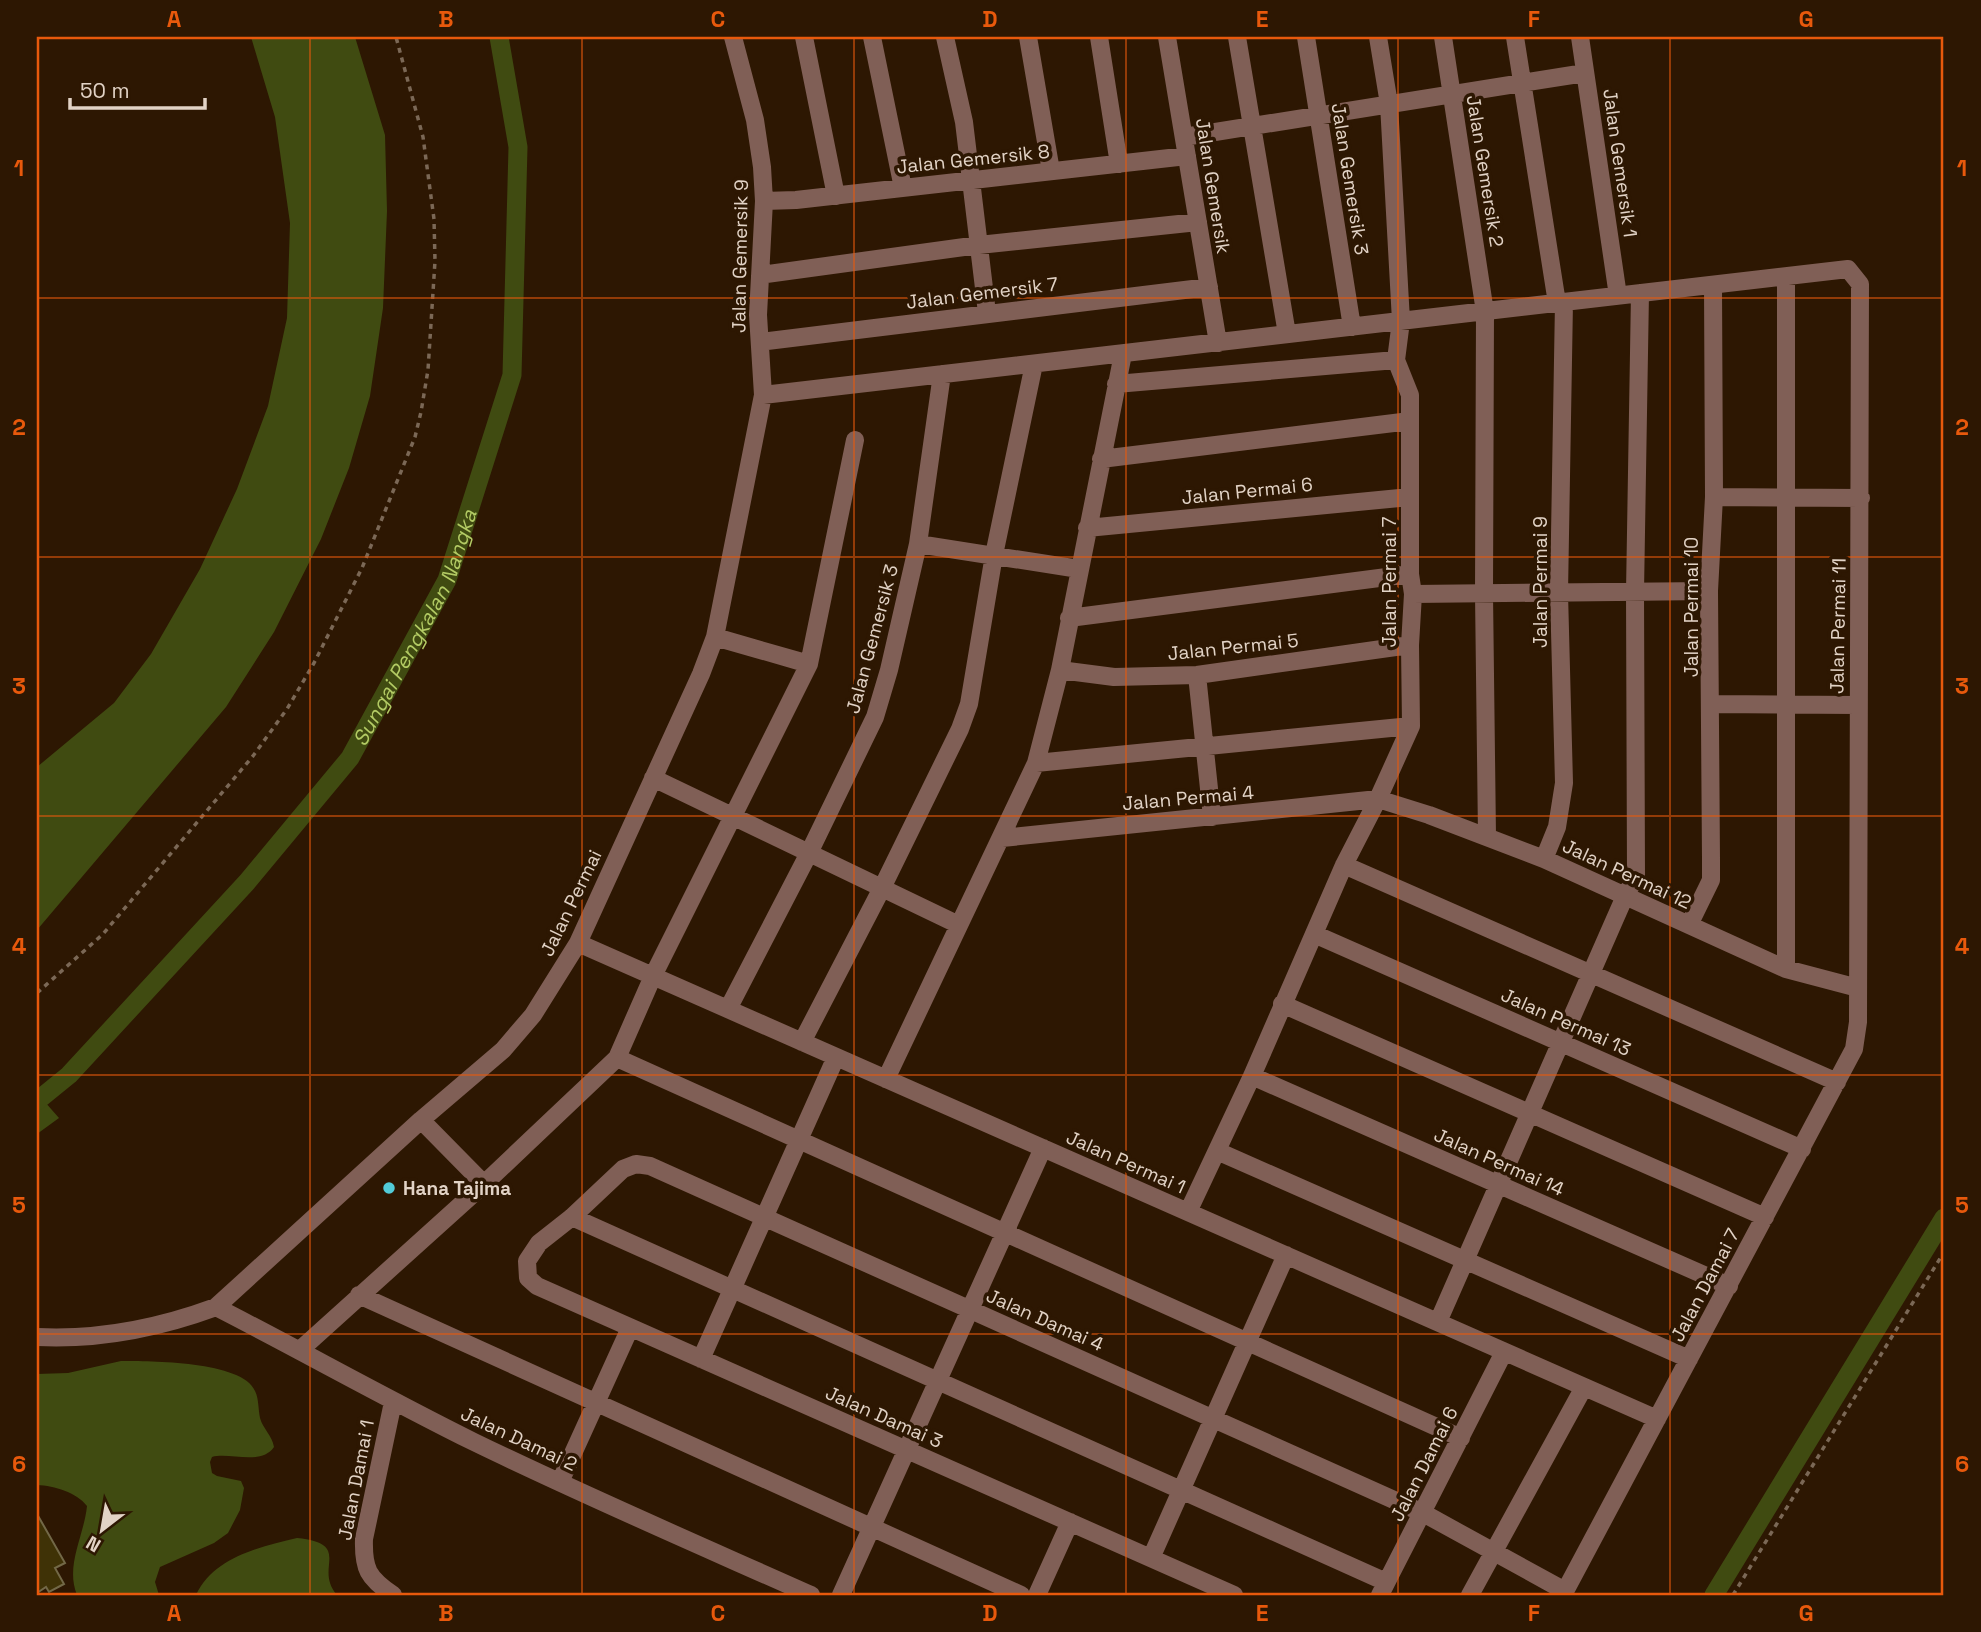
<svg xmlns="http://www.w3.org/2000/svg" width="1981" height="1632" font-family="'Space Grotesk',sans-serif">
  <style>
    .water { fill: #404b11 }
    .lines { fill: none; stroke-linecap: round; stroke-linejoin: round }
    .canal { stroke: #404b11; stroke-width: 19 }
    .building { fill: #3f3206; stroke: #726847; stroke-width: 2 }
    .path { stroke: #7b6856; stroke-width: 3.5; stroke-dasharray: 5 5; stroke-linecap: butt }
    .minor { stroke: #805f56; stroke-width: 18 }
    .grid { fill: none; stroke: #e8590c; stroke-width: 2; stroke-opacity: 0.55 }
    .poi-dot { fill: #52cbd8; stroke: #2d1702; stroke-width: 2.5 }
    .labels { text-anchor: middle; dominant-baseline: central; stroke-width: 7; stroke-linejoin: round; paint-order: stroke }
    .street-label { font-size: 19px; fill: #e2d3c6; stroke: #2d1702 }
    .poi-label { font-size: 19px; font-weight: bold; fill: #e2d3c6; stroke: #2d1702; text-anchor: start }
    .water-label { font-size: 21px; font-style: italic; fill: #b3cb64; stroke: #2d1702 }
    .neatline { fill: none; stroke: #e8590c; stroke-width: 2.5 }
    .grid-label { font-size: 23px; text-anchor: middle; font-weight: bold; fill: #e8590c }
  </style>
  <rect width="100%" height="100%" fill="#2d1702"/>
  <path class="water" d="M251,37H355L385,135L387,211L383,308L370,396L349,468L321,539L274,632L226,707L37,930V767L114,703L151,654L200,569L237,489L268,406L287,318L290,223L275,117Z
    M37,1093L59,1118L37,1134Z
    M121,1361C149,1361 243,1361 255,1391C259,1399 258,1409 260,1418C263,1429 272,1435 274,1447C261,1466 230,1452 212,1457L210,1462L212,1473L217,1476L241,1481L244,1488L240,1510L228,1533L214,1543L160,1567L155,1582L159,1595H77C65,1566 84,1536 87,1506C76,1492 55,1486 37,1485V1374L68,1373Z
    M297,1538C354,1544 313,1568 337,1595H196C214,1557 260,1547 297,1538Z"/>
  <g class="lines">
    <g class="canal">
      <path id="s1" d="M37,1101L69,1075L247,882L350,758L447,580L512,375L518,147L499,37"/>
      <path d="M1714,1595L1944,1218"/>
    </g>
  </g>
  <path class="building" d="M37,1514L65,1563L55,1568L64,1584L49,1592L46,1587L37,1593Z"/>
  <g class="lines">
    <path class="path" d="M37,993L103,934L253,756L287,709L314,663L362,568L415,437L421,412L428,370L435,261L434,219L423,137L396,37
      M1733,1595L1944,1252"/>
    <path class="minor" d="M804,37L836,196
      M872,37L903,188
      M945,37L964,122L987,313
      M1028,37L1051,171
      M1099,37L1119,164
      M1167,37L1218,343
      M1237,37L1287,334
      M1306,37L1352,327
      M1443,37L1485,312L1484,594L1487,836
      M1515,37L1557,303
      M1580,37L1618,296
      M1184,137L1585,73
      M764,201L796,200L1187,156
      M760,275L979,245L1198,222
      M760,342L1209,287
      M1116,384L1396,360
      M763,395L1848,269L1860,284L1858,1022L1854,1049L1563,1595
      M1101,459L1410,421
      M1714,497L1861,498
      M1087,528L1410,497
      M918,544L1079,569
      M1413,594L1709,591
      M1069,618L1410,574
      M715,637L809,664
      M1060,670L1114,677L1197,675L1410,645
      M1197,675L1212,817
      M1712,704L1858,705
      M1036,763L1411,726
      M653,778L959,925
      M1002,838L1378,799L1429,815L1544,859L1786,969L1858,988
      M1544,859L1557,827L1564,783L1559,593L1564,302
      M1344,865L1837,1082
      M1689,925L1711,880V861L1709,591L1714,497L1713,285
      M1314,934L1802,1149
      M578,943L1657,1419
      M1786,969V277
      M1282,1004L1765,1217
      M728,1009L809,853L875,717L889,670L918,544L942,374
      M802,1042L882,888L960,729L969,704L994,555L1034,364
      M617,1058L1461,1438
      M1252,1076L1729,1286
      M886,1079L1036,763L1060,670L1123,354
      M421,1120L484,1184
      M1217,1151L1689,1359
      M1188,1212L1252,1076L1344,865L1378,799L1411,726L1410,645L1413,594L1410,574V395L1396,360L1401,321L1389,104L1378,37
      M572,1217L1386,1582
      M359,1295L1021,1595
      M216,1307C302,1351 387,1399 474,1442C585,1496 699,1545 811,1595
      M1438,1322L1625,896L1636,877L1635,592L1640,293
      M37,1337C97,1340 159,1328 216,1307L421,1120L503,1050L533,1015L578,943L701,674L715,637L763,395L758,315L764,201L762,167L755,120L733,37
      M300,1350L484,1184L617,1058L653,976L809,664L855,440
      M701,1359L836,1057
      M560,1482L630,1328
      M1151,1558L1286,1255
      M393,1595C368,1578 363,1569 364,1539L393,1402
      M841,1595L1043,1148
      M1037,1595L1070,1522
      M1234,1595L537,1286L528,1278L527,1261L539,1243L572,1217L623,1169L636,1164L650,1166L1423,1513L1565,1591
      M1380,1595L1504,1352
      M1470,1595L1584,1387"/>
  </g>
  <path class="grid" d="M310,37V1595M582,37V1595M854,37V1595M1126,37V1595M1398,37V1595M1670,37V1595M37,298H1944M37,557H1944M37,816H1944M37,1075H1944M37,1334H1944"/>
  <circle class="poi-dot" cx="389" cy="1188" r="7"/>
  <g class="labels">
    <g class="street-label">
      <text transform="translate(973 159) rotate(-6)">Jalan Gemersik 8</text>
      <text transform="translate(1620 163) rotate(82)">Jalan Gemersik 1</text>
      <text transform="translate(1485 171) rotate(81)">Jalan Gemersik 2</text>
      <text transform="translate(1350 179) rotate(81)">Jalan Gemersik 3</text>
      <text transform="translate(1213 186) rotate(81)">Jalan Gemersik</text>
      <text transform="translate(740 256) rotate(-89)">Jalan Gemersik 9</text>
      <text transform="translate(982 293) rotate(-7)">Jalan Gemersik 7</text>
      <text transform="translate(1247 491) rotate(-6)">Jalan Permai 6</text>
      <text transform="translate(1389 582) rotate(-90)">Jalan Permai 7</text>
      <text transform="translate(1540 582) rotate(-90)">Jalan Permai 9</text>
      <text transform="translate(1691 607) rotate(-90)">Jalan Permai 10</text>
      <text transform="translate(1838 626) rotate(-89)">Jalan Permai 11</text>
      <text transform="translate(872 639) rotate(-75)">Jalan Gemersik 3</text>
      <text transform="translate(1233 647) rotate(-6)">Jalan Permai 5</text>
      <text transform="translate(1188 798) rotate(-5)">Jalan Permai 4</text>
      <text transform="translate(1627 874) rotate(25)">Jalan Permai 12</text>
      <text transform="translate(571 903) rotate(-64)">Jalan Permai</text>
      <text transform="translate(1566 1022) rotate(24)">Jalan Permai 13</text>
      <text transform="translate(1126 1162) rotate(24)">Jalan Permai 1</text>
      <text transform="translate(1499 1162) rotate(24)">Jalan Permai 14</text>
      <text transform="translate(1705 1285) rotate(-62)">Jalan Damai 7</text>
      <text transform="translate(1045 1320) rotate(24)">Jalan Damai 4</text>
      <text transform="translate(884 1417) rotate(24)">Jalan Damai 3</text>
      <text transform="translate(519 1439) rotate(25)">Jalan Damai 2</text>
      <text transform="translate(1424 1464) rotate(-63)">Jalan Damai 6</text>
      <text transform="translate(356 1480) rotate(-79)">Jalan Damai 1</text>
    </g>
    <g class="poi-label">
      <text x="403" y="1188">Hana Tajima</text>
    </g>
    <g class="water-label">
      <text stroke="none"><textPath href="#s1" startOffset="611">Sungai Pengkalan Nangka</textPath></text>
    </g>
  </g>
  <rect width="1981" height="1632" fill="none" stroke="#2d1702" stroke-width="77"/>
  <g transform="translate(102 1530) rotate(211)" stroke="#2d1702" stroke-width="5" paint-order="stroke">
  <path d="M0-5L12 26L0 18L-12 26Z" fill="#e2d3c6"/>
  <text y="-10" font-size="19" font-weight="bold" text-anchor="middle" fill="#e2d3c6">N</text>
  </g>
  <path d="M70 98v10h135v-10" fill="none" stroke="#e2d3c6" stroke-width="3.5"/>
  <text x="80" y="98" font-size="21" fill="#e2d3c6" stroke="#2d1702" stroke-width="5" paint-order="stroke">50 m</text>
  <rect x="38" y="38" width="1904" height="1556" class="neatline"/>
  <g class="grid-label">
    <text x="174" y="27">A</text>
    <text x="446" y="27">B</text>
    <text x="718" y="27">C</text>
    <text x="990" y="27">D</text>
    <text x="1262" y="27">E</text>
    <text x="1534" y="27">F</text>
    <text x="1806" y="27">G</text>
    <text x="19" y="176">1</text>
    <text x="1962" y="176">1</text>
    <text x="19" y="435">2</text>
    <text x="1962" y="435">2</text>
    <text x="19" y="694">3</text>
    <text x="1962" y="694">3</text>
    <text x="19" y="954">4</text>
    <text x="1962" y="954">4</text>
    <text x="19" y="1213">5</text>
    <text x="1962" y="1213">5</text>
    <text x="19" y="1472">6</text>
    <text x="1962" y="1472">6</text>
    <text x="174" y="1621">A</text>
    <text x="446" y="1621">B</text>
    <text x="718" y="1621">C</text>
    <text x="990" y="1621">D</text>
    <text x="1262" y="1621">E</text>
    <text x="1534" y="1621">F</text>
    <text x="1806" y="1621">G</text>
  </g>
</svg>
